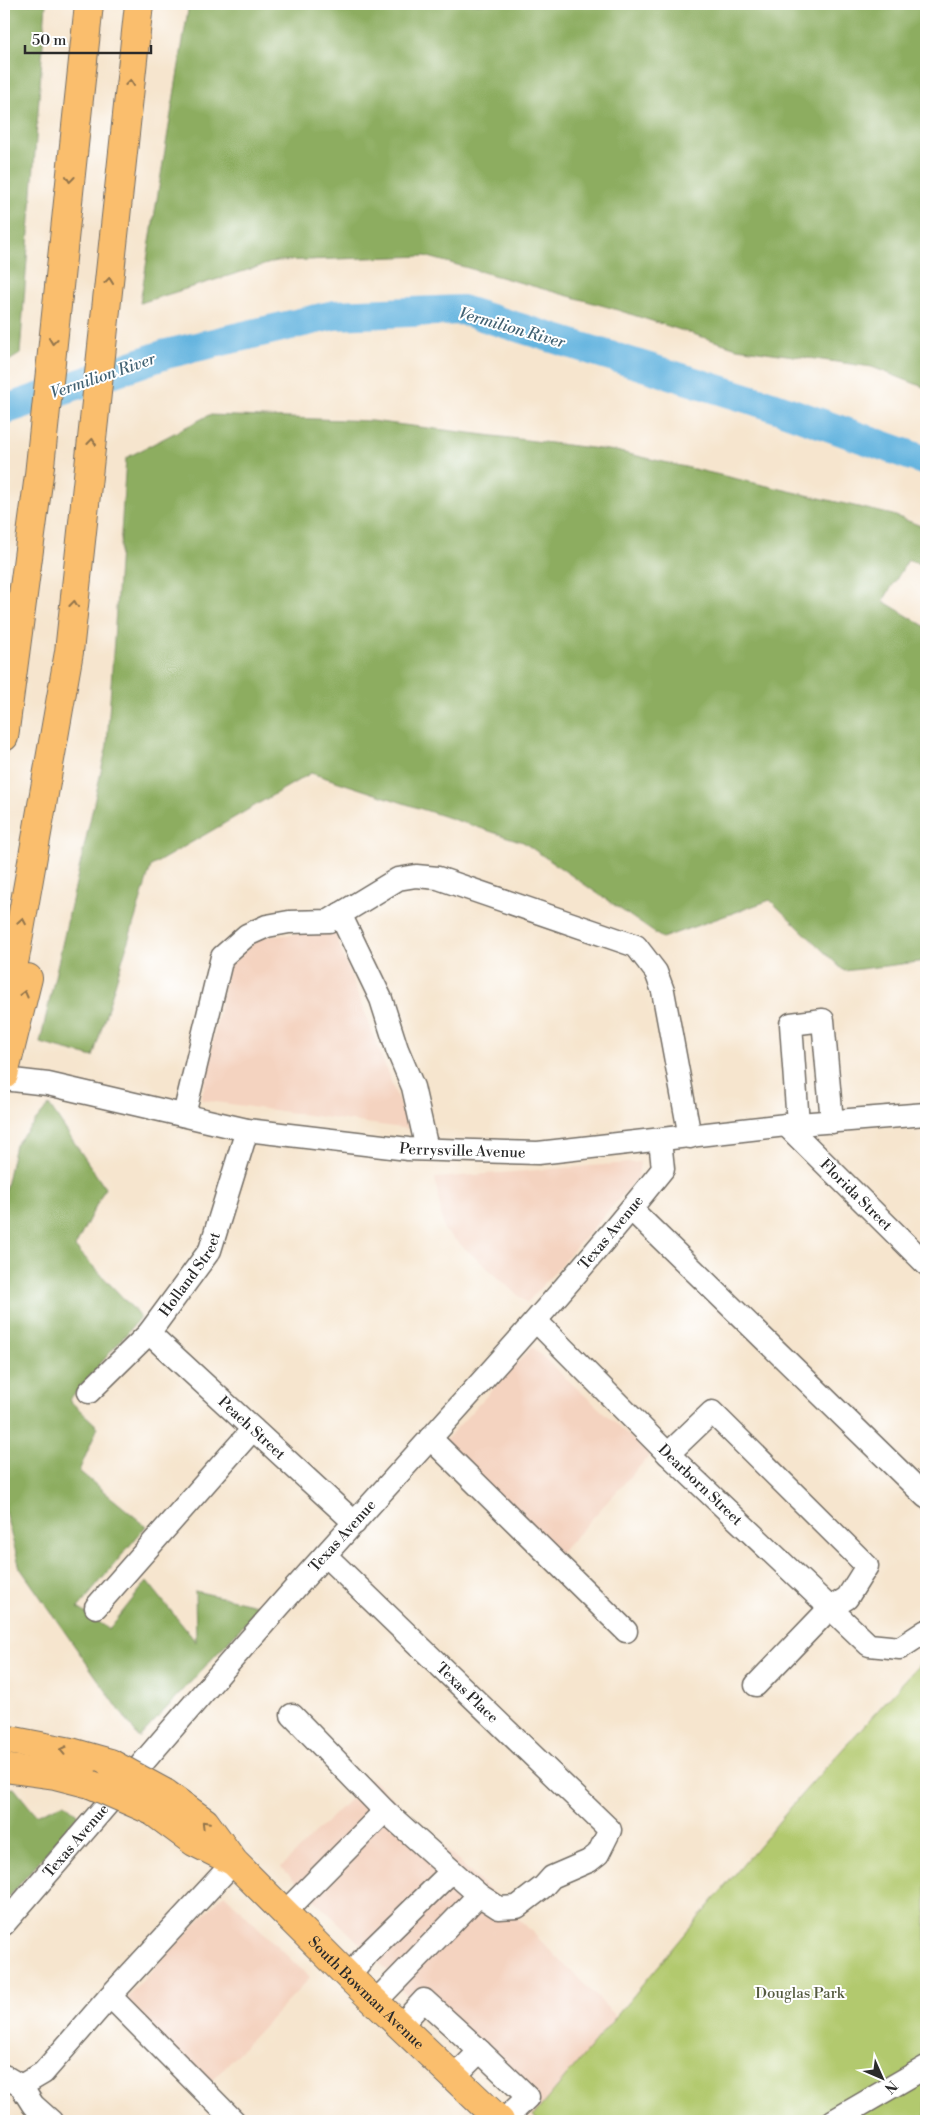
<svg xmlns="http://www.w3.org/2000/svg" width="930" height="2125" font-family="'Libre Bodoni',serif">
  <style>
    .built { fill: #f4d3c0 }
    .green { fill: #b2c96e; stroke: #6e7a4c }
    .forest { fill: #8dad61; stroke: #5c6c46 }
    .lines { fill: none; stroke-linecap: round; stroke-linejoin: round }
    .river { stroke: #64b4df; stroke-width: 30 }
    .minor-casing { stroke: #726c64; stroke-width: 25 }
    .major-casing { stroke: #726c64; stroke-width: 30 }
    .highway-casing { stroke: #726c64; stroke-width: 30 }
    .minor { stroke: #fff; stroke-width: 22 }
    .major { stroke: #fabe6d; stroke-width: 28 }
    .highway { stroke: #fabe6d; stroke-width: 28 }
    .major-bridge-casing { stroke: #726c64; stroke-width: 30; stroke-linecap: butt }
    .major-bridge { stroke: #fabe6d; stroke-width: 28 }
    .oneway { stroke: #92744c }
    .labels { text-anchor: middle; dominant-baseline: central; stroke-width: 4; stroke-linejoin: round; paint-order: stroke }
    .street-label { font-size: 15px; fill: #2b2b2b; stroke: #fff }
    .park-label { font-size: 15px; fill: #545a3f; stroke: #fff }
    .water-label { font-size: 16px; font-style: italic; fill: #426273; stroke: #fff }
  </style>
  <rect width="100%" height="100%" fill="#fff"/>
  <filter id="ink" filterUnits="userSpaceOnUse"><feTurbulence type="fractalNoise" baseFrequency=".02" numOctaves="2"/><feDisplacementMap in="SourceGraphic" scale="10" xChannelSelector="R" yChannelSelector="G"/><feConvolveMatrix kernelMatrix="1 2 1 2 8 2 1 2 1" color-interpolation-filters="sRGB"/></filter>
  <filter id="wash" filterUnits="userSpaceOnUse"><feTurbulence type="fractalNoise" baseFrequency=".0096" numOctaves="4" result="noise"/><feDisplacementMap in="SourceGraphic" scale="20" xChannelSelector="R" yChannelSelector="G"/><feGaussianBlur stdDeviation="1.12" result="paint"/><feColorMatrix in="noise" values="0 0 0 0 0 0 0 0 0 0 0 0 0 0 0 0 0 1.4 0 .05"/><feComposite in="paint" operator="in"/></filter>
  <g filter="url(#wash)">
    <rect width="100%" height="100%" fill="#f6e5ce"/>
    <path class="built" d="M334,931L409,1129L201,1100L228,967L260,937Z
      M640,1162L638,1177L527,1303L444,1230L435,1178Z
      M532,1347L650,1455L554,1560L439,1447Z
      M371,1778L508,1908L616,2016L533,2116L398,1986L390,1973L281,1867Z
      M224,1894L310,1978L203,2090L119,2006Z"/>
    <path class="green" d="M926,1657V2121H539L533,2116L802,1794Z"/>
    <path class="forest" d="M4,4H46L20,354L4,364Z
      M189,4H926V388L872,367L737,348L608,307L425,256L277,261L140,303Z
      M209,415L371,421L616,451L893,515L926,528V566L908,560L883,601L926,627V961L844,971L770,900L662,938L523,842L311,773L151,866L93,1057L40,1043L107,745L126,458Z
      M49,1105L105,1188L75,1247L141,1317L69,1400L98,1427L79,1471L146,1526L78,1608L109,1629L147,1581L196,1642L195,1591L261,1606L139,1738L20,1568L4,1508V1195L15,1145Z
      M14,1788L36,1815L65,1803L78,1815L4,1903V1789Z"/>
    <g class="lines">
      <path class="river" d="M4,410L166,354L334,315L462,310L772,406L926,461"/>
    </g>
  </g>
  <g filter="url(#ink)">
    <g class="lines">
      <defs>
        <g id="minor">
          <path d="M340,914L381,999L397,1049L413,1087L427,1149"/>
          <path id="s1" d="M4,1079L48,1084L247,1130L408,1149L538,1153L786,1125L926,1114"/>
          <path d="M184,1115L222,957L247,935L267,926L289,922L329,921L398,879L416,876L438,878L636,946L656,972L663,991L690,1137"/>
          <path d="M798,1124L791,1024L823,1020L832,1122"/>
          <path id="s2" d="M786,1125L926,1264"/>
          <path d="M631,1209L926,1497"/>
          <path id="s3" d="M536,1321L668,1454L869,1645L900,1648L926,1631"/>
          <path id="s4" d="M149,1333L355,1523"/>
          <path id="s5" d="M89,1392L149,1333L210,1250L247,1130"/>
          <path d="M430,1438L626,1631"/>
          <path d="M668,1454L712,1412L867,1566L847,1598L829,1609L756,1685"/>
          <path d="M96,1607L253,1429"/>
          <path d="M292,1715L385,1811L479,1895L499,1908L517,1907L543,1887L552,1877L589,1861L598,1854L610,1830L325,1555"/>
          <path d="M284,1913L385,1811"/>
          <path id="s6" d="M4,1924C111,1801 215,1676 325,1555C439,1428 556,1303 663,1169L660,1140"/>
          <path d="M349,1977L367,1954L452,1871"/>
          <path d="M110,1996L234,2121"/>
          <path d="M375,2002L479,1895"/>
          <path d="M400,2026L424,2000L480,2051L454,2077"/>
          <path d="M480,2051L528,2097L503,2121"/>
          <path d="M4,2076L21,2086L33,2105L51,2121"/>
          <path d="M21,2086L43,2073L110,1996L234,1862"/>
          <path d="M833,2121L926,2067"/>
        </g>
        <g id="major">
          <path d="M4,1739L71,1752L110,1763"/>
          <path d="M4,1768L55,1775L90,1784"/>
          <path id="s7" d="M165,1793L205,1822L234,1862L349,1977L500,2121"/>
          <path d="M152,1811L194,1842L230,1860"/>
        </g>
        <path id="highway" d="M4,737L39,475L89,4
          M4,1003L15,958L69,652L139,4
          M4,1075L28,978"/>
      </defs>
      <use href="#minor" class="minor-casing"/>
      <use href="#major" class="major-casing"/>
      <use href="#highway" class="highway-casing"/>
      <use href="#minor" class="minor"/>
      <use href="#major" class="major"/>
      <use href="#highway" class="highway"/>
      <defs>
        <path id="major-bridge" d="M110,1763L165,1793
          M90,1784L152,1811"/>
      </defs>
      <use href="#major-bridge" class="major-bridge-casing"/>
      <use href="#major-bridge" class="major-bridge"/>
    </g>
    <defs><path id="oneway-chevron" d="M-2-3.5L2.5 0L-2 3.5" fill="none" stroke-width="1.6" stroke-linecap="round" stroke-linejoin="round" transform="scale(1.25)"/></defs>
    <g class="oneway">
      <use href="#oneway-chevron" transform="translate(130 83) rotate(-84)"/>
      <use href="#oneway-chevron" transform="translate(70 179) rotate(96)"/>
      <use href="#oneway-chevron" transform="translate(109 281) rotate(-84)"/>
      <use href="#oneway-chevron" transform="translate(53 341) rotate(96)"/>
      <use href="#oneway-chevron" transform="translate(92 442) rotate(-84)"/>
      <use href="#oneway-chevron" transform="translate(74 604) rotate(-84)"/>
      <use href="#oneway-chevron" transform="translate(22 921) rotate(-80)"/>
      <use href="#oneway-chevron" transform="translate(24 994) rotate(-76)"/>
      <use href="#oneway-chevron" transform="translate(63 1750) rotate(-168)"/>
      <use href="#oneway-chevron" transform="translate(205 1824) rotate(-134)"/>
    </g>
  </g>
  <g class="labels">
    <g class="street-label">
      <text stroke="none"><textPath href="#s1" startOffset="465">Perrysville Avenue</textPath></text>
      <text stroke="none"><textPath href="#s2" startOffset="99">Florida Street</textPath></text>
      <text stroke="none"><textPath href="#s6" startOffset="920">Texas Avenue</textPath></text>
      <text stroke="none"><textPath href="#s5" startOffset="156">Holland Street</textPath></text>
      <text stroke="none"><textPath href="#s4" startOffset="140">Peach Street</textPath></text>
      <text stroke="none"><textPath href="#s3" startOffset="232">Dearborn Street</textPath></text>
      <text stroke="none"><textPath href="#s6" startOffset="515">Texas Avenue</textPath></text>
      <text transform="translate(467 1693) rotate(44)">Texas Place</text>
      <text stroke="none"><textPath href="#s6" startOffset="110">Texas Avenue</textPath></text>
      <text stroke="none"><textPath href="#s7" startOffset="285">South Bowman Avenue</textPath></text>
    </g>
    <g class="park-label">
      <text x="800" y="1993">Douglas Park</text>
    </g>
    <g class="water-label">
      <text transform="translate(512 328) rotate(16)">Vermilion River</text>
      <text transform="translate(103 376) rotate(-19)">Vermilion River</text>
    </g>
  </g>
  <rect width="930" height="2125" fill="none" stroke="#fff" stroke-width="20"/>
  <g transform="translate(882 2078) rotate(135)" stroke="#ffffff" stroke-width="4" paint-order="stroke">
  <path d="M0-4L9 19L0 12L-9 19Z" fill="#2b2b2b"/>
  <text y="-8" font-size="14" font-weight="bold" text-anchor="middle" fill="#2b2b2b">N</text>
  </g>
  <path d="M25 45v8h126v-8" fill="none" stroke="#2b2b2b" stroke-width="2.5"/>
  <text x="32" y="45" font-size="15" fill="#2b2b2b" stroke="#ffffff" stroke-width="4" paint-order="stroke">50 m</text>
</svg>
